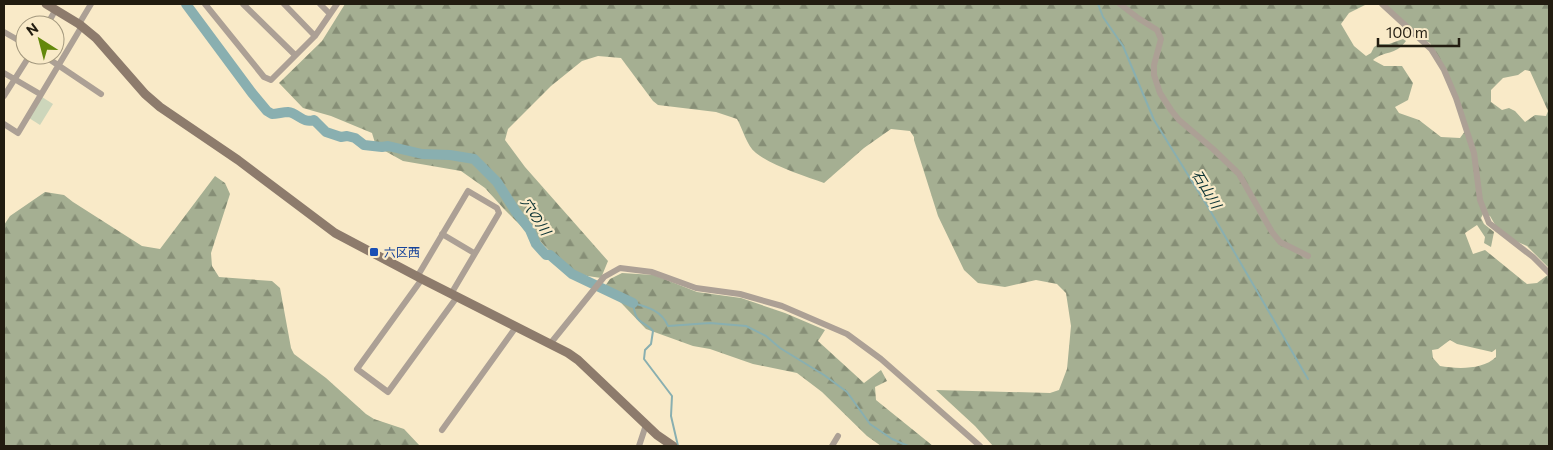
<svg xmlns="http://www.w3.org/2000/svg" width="1553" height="450" font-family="Commissioner,'Noto Sans JP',sans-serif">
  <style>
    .green { fill: #cdd6bb }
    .forest { fill: url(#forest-firs); fill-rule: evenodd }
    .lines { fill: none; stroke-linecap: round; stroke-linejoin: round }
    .stream { stroke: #89afb0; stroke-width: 2 }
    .river { stroke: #89afb0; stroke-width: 10 }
    .street { stroke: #aca095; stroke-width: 6 }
    .secondary { stroke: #8d7b6c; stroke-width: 9 }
    .transit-dot { fill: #1a4fb4; stroke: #f9eac8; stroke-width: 2 }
    .labels { text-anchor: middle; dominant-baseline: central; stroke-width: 4.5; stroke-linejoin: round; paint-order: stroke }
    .transit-label { font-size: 12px; fill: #164399; stroke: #f9eac8; text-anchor: start }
    .water-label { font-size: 14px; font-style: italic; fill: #0a3234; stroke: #f9eac8 }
  </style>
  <defs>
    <pattern id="forest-firs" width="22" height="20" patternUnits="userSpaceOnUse" patternTransform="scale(1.25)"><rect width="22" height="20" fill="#a5af92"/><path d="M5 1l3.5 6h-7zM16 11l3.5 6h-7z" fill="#868e76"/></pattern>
  </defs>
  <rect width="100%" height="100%" fill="#f9eac8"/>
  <path class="green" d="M42,97L53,104L40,125L29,118Z"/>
  <path class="forest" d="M345,4H1367L1349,13L1341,24L1354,46L1366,56L1371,53L1374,47L1379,44H1389L1403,39L1406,41C1395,56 1385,50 1373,60L1384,66H1402L1413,83L1408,100L1395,107L1399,113L1419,120L1441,137L1460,138L1468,127L1440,61L1430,43L1420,38L1385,4H1549V268L1527,246L1501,235L1490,216L1483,214L1481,218L1484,224L1494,232L1491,247L1484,243L1485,237L1477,225L1465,233L1473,254L1485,250L1527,284L1537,283L1549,274V446H993L975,426L936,390L1050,393L1059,390L1067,369L1071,326L1066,293L1057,284L1036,280L1005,287L978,283L964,270L938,216L914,140V137L910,131L891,129L864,148L824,183C805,176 772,166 756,153C746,145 743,129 737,119L716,112L658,105L653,101L621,58L598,56L582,61L551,86L508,129L505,140L525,167L608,261L601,278L581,275L557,259L541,242L525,230L504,209L485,188L461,171L403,161L376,146L372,133L331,116L303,108L279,83L322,41ZM1525,70L1530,71L1548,111L1546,116L1535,115L1525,122L1515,111L1509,108L1502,110L1491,102V90L1503,78L1518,75ZM1450,340L1457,344L1492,352L1496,349V357C1483,370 1457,369 1440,366L1433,358L1432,350L1438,349Z
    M215,176L225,183L230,194L211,253L212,266L219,277L272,281L280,288L291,348L294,354L326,378L366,414L374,419L404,429L420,446H4V225L10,216L45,192L64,195L73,202L142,246L160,249Z
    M622,273L654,275L697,292L741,298L785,313L825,330L818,341L864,383L881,370L887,381L875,387L876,400L933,446H881L867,436L822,392L797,373L753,364L710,349L693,346L646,329L605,286L610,279Z"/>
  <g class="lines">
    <path class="stream" d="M1098,4L1103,17L1123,46L1154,120L1211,212L1308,379
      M678,446L671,416L672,396L644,359L645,350L651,344L653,331C648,325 644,325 639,320C634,316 634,308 633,303C648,307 662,311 668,326L710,323L746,326L766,336L780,348L824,375L847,392L870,424L892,439L908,446"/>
    <path class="river" d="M186,4L252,93L267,111L272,114C277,114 283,112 288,112C298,113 303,124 314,120L326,132L341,137L347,136L355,138L364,145L382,147L388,146L422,154L450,155L474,159L497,182L516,212L530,230L536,244L546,255H550L572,274L633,303"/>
    <path class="street" d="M205,4L264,77L271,80L315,36L337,4
      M243,4L295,55
      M284,4L315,36
      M320,4L330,14
      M1120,4L1138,18L1157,30L1161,39L1154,65V75L1160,93L1171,110L1179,120L1213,149L1239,174L1272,232L1280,242L1308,256
      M1382,4L1431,49L1444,70L1456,98L1474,153L1480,200L1489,223L1533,257L1549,273
      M79,24L91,4
      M47,25L56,9
      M4,32L25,44
      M43,55L101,94
      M4,73L40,94
      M4,96L30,55
      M4,124L18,133L82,26
      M442,234L474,253
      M417,277L468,191L497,208L499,213L451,294
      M422,279L357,369L388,392L457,297
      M550,344L604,277L620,268L652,272L696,288L740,294L782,306L847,334L881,359L980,446
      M442,430L516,327
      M639,446L646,425
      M832,446L838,436"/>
    <path class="secondary" d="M46,4L79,24L96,38L145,94L160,107L238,160L335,233L422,279L568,353L578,360L657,435L673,446"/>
  </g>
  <rect class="transit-dot" x="369" y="247" width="10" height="10" rx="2.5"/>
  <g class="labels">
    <g class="transit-label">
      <text x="384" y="252">六区西</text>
    </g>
    <g class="water-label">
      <text transform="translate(1207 189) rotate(59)">石山川</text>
      <text transform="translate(536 216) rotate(57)">穴の川</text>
    </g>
  </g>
  <rect width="1553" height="450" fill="none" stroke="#221c10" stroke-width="10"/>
  <g transform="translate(40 40) rotate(324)"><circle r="24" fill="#f9eac8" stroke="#a3987e"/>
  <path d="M0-4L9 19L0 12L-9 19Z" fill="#63880b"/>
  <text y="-8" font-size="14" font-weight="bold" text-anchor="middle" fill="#221c10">N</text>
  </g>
  <path d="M1378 38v8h81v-8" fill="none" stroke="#221c10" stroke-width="2.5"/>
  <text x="1386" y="38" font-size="15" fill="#221c10" stroke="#f9eac8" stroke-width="4" paint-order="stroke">100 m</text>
</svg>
